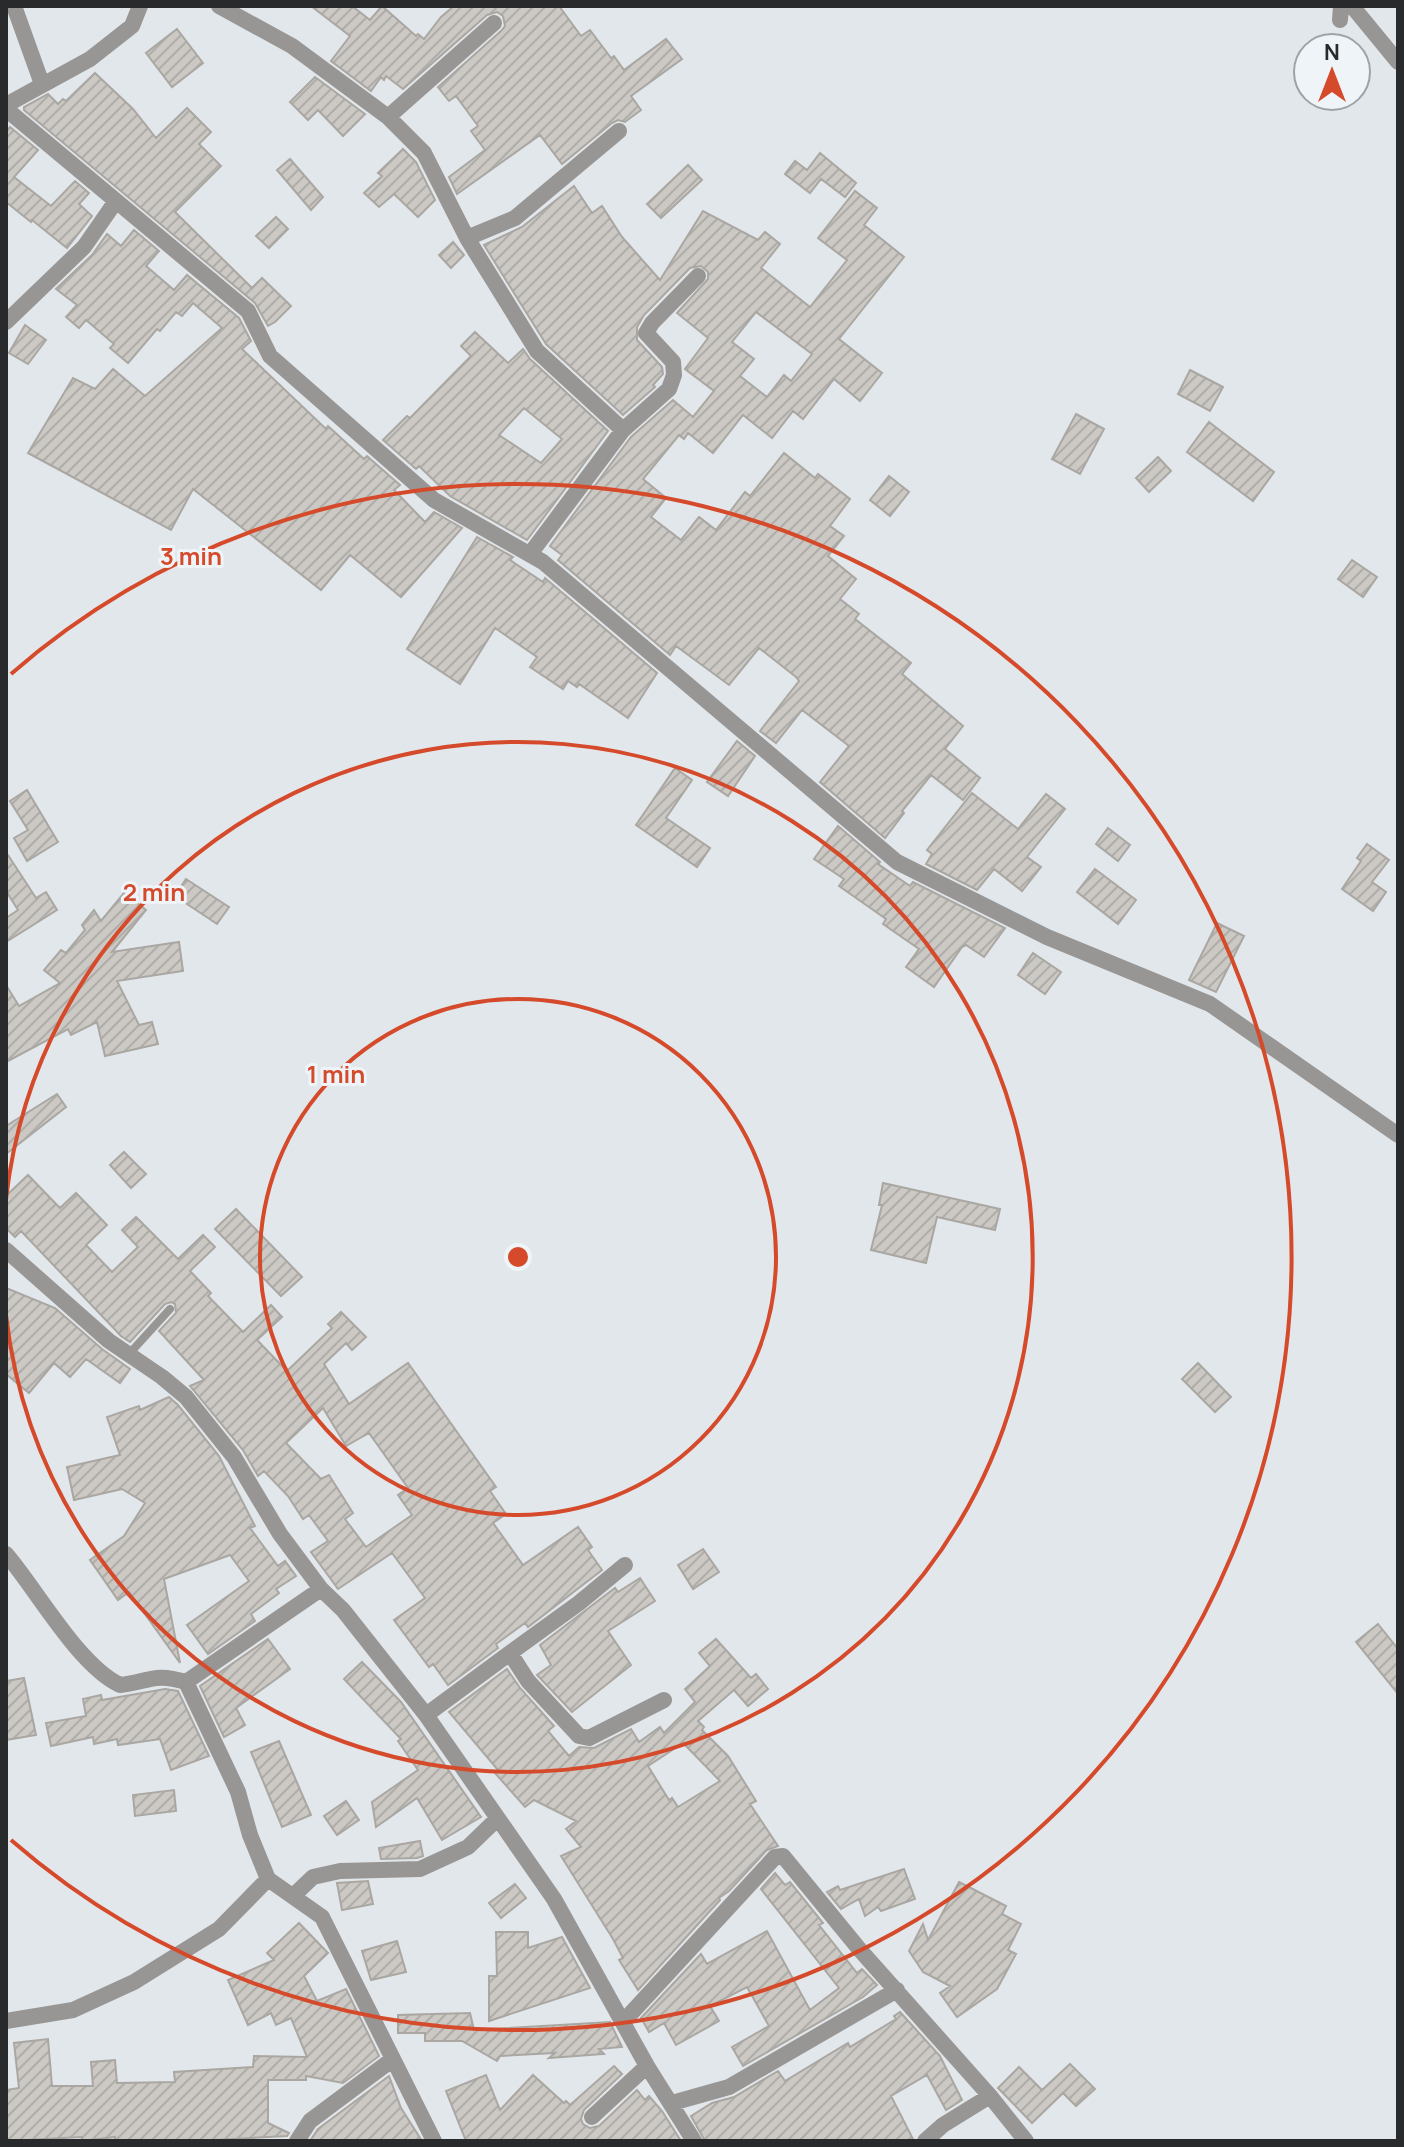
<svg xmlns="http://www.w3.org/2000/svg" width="1404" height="2147" font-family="Manrope,sans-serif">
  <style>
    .building { fill: url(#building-hatch); stroke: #aaa7a2; stroke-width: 2; fill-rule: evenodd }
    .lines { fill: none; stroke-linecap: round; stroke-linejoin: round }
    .service { stroke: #989694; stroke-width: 8 }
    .minor { stroke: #989694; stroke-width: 16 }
    .ring { fill: none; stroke: #d54a2b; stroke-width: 4 }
    .centre { fill: #d54a2b; stroke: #eff4f8; stroke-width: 4 }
    .ring-label { font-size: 24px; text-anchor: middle; font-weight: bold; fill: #d54a2b; stroke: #eff4f8; stroke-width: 6; stroke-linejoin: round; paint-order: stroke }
  </style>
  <defs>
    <pattern id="building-hatch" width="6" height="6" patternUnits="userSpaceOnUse" patternTransform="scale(2)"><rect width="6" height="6" fill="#ccc9c4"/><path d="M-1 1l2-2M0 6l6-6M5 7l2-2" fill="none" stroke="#afada9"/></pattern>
  </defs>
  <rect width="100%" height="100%" fill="#e2e7eb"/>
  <path class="building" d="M311,6H352L370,20L382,6L416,36L418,34L424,39L441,17L454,6H559L581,36L590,30L611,58L614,56L624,70L666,39L682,59L631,96L641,110L625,122L618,120L612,123L562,164L540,135L457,194L449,177L485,150L471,131L478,126L456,96L449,101L438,87L501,31L505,26L503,16L497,12L487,15L403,89L386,76L384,80L381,77L371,91L331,61L350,36Z
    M177,29L203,63L172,87L146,53Z
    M95,73L133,109L156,138L187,108L211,132L199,144L221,166L175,212L252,288L262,278L291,306L275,322L268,326L255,303L24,110V107L48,94L58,104L63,99L66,101Z
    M315,77L365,114L343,136L318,110L308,120L290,102Z
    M10,127L38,150L14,177L51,206L75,181L89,193L79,204L92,216L67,248L32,220L31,222L6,202V132Z
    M403,149L416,162L435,200L418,217L394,194L379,207L364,193L382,176L378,173Z
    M820,153L856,183L845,197L821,179L810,193L785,174L795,161L807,170Z
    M290,159L323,197L311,210L277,170Z
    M688,165L702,180L661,218L647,204Z
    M574,186L592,213L602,206L622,237L660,280L703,211L758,240L765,232L780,244L761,268L810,307L847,260L818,238L855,191L877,208L864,225L904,257L839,339L882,373L860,401L834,379L803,419L793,411L772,438L743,415L713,453L688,433L684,439L679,435L643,479L666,498L651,517L681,540L699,517L716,530L745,492L750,496L784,453L815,478L818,474L850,499L830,526L844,536L828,556L856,579L840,599L859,614L855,619L911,663L902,674L963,726L945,749L980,778L963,800L931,775L902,811L904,813L885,838L820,782L849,746L802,710L776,743L760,731L799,681L796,677L759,648L729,685L676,646L670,655L558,560L562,555L550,546L631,437L673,400L693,417L714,391L685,369L708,338L677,313L708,279V272L701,266L690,268L644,315L637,327V340L662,367L663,374L653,385L655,387L623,415L546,344L484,245L522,227ZM756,312L812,354L791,381L784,375L767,397L740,376L754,359L732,342Z
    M276,217L288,229L269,248L256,236Z
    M134,230L159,251L146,266L174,290L187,275L239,318L251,341L242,349L326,429L328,426L364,459L367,456L400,485L394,490L425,522L434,512L462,528L401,597L350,555L321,590L193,489L171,530L28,453L73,378L95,389L113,369L145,396L222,328L193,303L182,316L176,312L160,331L157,329L128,363L110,348L114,344L86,320L79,328L66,317L77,305L56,289L92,255L107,234L121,246Z
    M453,242L464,255L451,268L439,255Z
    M25,325L46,340L28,364L9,353Z
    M475,332L508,363L523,349L530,359L608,431L527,540L450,496L419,466L416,469L383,440L407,416L410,418L471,356L461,346ZM524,408L562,439L541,463L499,435Z
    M1190,370L1223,387L1210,411L1178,394Z
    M1076,414L1104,429L1080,474L1052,459Z
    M1209,422L1274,472L1253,501L1187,452Z
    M1158,457L1171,471L1149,492L1136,478Z
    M889,476L909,492L890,516L870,500Z
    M477,537L513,557L510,560L543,582L545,578L657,673L628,718L579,684L577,687L568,681L563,689L530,667L537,657L495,628L460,684L407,649Z
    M1352,560L1377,577L1363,597L1338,579Z
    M737,741L755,756L728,796L707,782Z
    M675,768L692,780L666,818L710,848L697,867L636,825Z
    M27,790L58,842L27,861L14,838L28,830L10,801Z
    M972,793L1018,829L1046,794L1065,809L1027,857L1041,867L1022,891L994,869L977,890L926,864L932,854L927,850Z
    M838,826L880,862L878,864L910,886L913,882L1005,928L984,957L966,945L962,947L934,987L906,967L919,949L883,924L886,919L839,886L844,879L814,859Z
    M1108,828L1130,845L1118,861L1096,844Z
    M1367,844L1389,860L1372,882L1386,892L1373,911L1342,889L1361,861L1357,858Z
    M6,852L36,898L46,892L57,910L6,942V918L18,910L6,891Z
    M1095,869L1136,900L1118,924L1077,892Z
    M186,879L229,907L217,924L178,898V891Z
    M124,893L146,910L112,952L179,942L183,971L117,981L139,1025L152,1022L158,1044L105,1056L97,1022L71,1035L68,1029L6,1062V985L19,1006L60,983L44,970L61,950L66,953L85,930L82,925L94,910L101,921Z
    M1217,923L1244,936L1216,992L1189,980Z
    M1033,953L1061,972L1045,994L1018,975Z
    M57,1094L66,1107L6,1154V1126Z
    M124,1152L146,1174L131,1188L110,1165Z
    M28,1175L60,1208L76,1193L107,1225L86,1245L112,1272L138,1247L122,1230L136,1217L178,1259L203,1235L215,1247L190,1271L211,1293L208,1296L243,1332L271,1305L282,1317L257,1340L287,1371L332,1328L328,1324L341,1312L366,1337L352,1350L346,1343L324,1364L349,1404L408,1363L496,1487L490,1491L506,1514L493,1523L523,1565L578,1527L592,1547L588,1550L602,1570L528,1627L525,1623L496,1644L498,1648L448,1685L433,1664L429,1667L394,1620L425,1598L392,1553L338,1589L311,1552L328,1541L309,1515L303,1519L288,1496L264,1471L258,1476L243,1450L190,1386L204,1380L159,1331L176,1313L175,1304L171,1302L165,1304L130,1342L121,1336L21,1231L15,1237L6,1228V1196ZM323,1408L346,1446L369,1433L408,1488L398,1495L412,1515L366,1547L345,1519L353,1513L329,1475L321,1479L286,1443Z
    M883,1183L1000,1209L995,1230L937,1217L926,1263L871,1250L882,1205H879Z
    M236,1209L302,1277L281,1296L215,1229Z
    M6,1288L55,1308L102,1349L130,1369L120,1383L86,1359L70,1377L54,1363L29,1393L6,1374Z
    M1198,1363L1231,1397L1215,1412L1182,1379Z
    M169,1397L178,1405L219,1456L255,1526L250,1528L278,1566L285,1561L296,1576L276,1589L279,1593L251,1614L255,1621L208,1654L187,1625L249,1581L230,1555L164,1579L180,1663L129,1592L118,1600L90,1560L124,1536L145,1503L122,1489L74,1500L67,1467L120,1455L107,1417L139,1406L140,1410Z
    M703,1549L719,1572L693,1589L678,1565Z
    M640,1578L655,1601L608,1631L631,1665L572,1712L537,1675L551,1665L540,1645L615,1588L618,1592Z
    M1378,1624L1398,1649V1694L1356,1642Z
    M268,1639L290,1669L236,1708L245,1725L224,1737L200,1686Z
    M716,1639L751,1678L756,1674L768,1689L748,1706L734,1690L698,1721L704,1727L702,1730L728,1756L756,1801L750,1804L778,1846L767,1850L729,1891L719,1898L720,1900L638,1990L619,1960L623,1958L613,1939L561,1856L581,1847L566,1829L576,1821L534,1800L525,1807L495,1773L498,1770L449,1712L507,1669L520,1688L554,1726L548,1731L569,1756L579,1747L594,1748L631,1729L639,1742L660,1727L664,1733L695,1702L685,1689L710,1666L699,1653ZM683,1743L720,1781L678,1807L672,1798L669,1800L648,1766Z
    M362,1662L401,1702L481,1817L442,1840L417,1798L376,1827L372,1802L418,1770L398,1741L401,1739L344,1679Z
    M24,1678L36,1735L6,1740V1681Z
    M165,1689L178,1691L209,1756L171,1770L160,1739L118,1745L117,1739L94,1744L93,1737L51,1746L46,1723L86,1716L83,1699L101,1695L102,1700Z
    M279,1741L311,1815L282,1827L251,1752Z
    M174,1790L176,1811L135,1816L133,1795Z
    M346,1801L359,1820L337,1835L324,1816Z
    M420,1841L423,1856L417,1858L381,1859L379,1848Z
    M904,1869L915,1899L881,1911L878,1907L865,1916L859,1899L841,1909L827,1892L838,1886L840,1890Z
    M775,1873L785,1885L790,1882L823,1923L819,1925L857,1973L862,1969L877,1985L863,1997L743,2066L732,2047L769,2026L747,1987L710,2006L719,2021L676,2045L664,2023L649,2032L641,2018L701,1954L707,1964L767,1931L810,2010L839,1988L761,1889Z
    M368,1881L373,1904L342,1910L337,1883Z
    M959,1882L1006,1906L1002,1914L1021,1924L1008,1950L1016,1954L997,1989L957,2017L940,1993L950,1986L923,1972L909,1951L923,1924L928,1940Z
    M515,1884L526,1898L501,1918L489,1903Z
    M299,1923L328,1953L304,1976L317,2001L346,1989L379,2056L343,2083L306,2076V2080H268V2123L289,2133L287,2136L196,2141H115V2137L82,2141V2137L6,2141V2090L19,2088L14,2043L48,2039L52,2086H93L91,2062L115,2060L117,2083L175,2082L174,2072L253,2067L254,2056L307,2057L291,2018L276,2025L271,2013L248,2025L228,1980L274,1960L267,1953Z
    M496,1932H528V1948L562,1937L590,1988L489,2021V1976H497Z
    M397,1941L406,1972L371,1980L362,1951Z
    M900,2012L940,2056L962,2100L946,2110L927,2075L891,2096L914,2141H705L691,2116L712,2103L734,2097L778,2071L785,2081L848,2043L850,2047L896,2019L894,2016Z
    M470,2013L474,2030L610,2022L622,2047L599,2049L604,2054L549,2058L555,2053L500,2056L497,2061L462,2041H425V2033H398V2015Z
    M1070,2064L1095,2089L1076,2106L1063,2093L1032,2123L998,2088L1019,2067L1042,2090Z
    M614,2066L622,2074L584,2110L581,2119L583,2124L590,2128L599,2126L637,2090L645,2100L649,2096L662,2111L681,2141H466L446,2091L486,2075L500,2110L533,2075L564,2103L566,2101L570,2105Z
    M389,2076L401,2108L422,2141H310L318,2129Z"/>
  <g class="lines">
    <path class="service" d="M129,1354L170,1309"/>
    <path class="minor" d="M14,6L42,84
      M219,6L292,46L388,117L424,153L467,238L537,351L623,430
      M1352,6L1398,62
      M1340,20L1341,6
      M6,105L90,59L132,26L140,6
      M6,109L248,311L270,356L434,500L543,562L897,862L1047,937L1210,1004L1398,1135
      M388,117L494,23
      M467,238L515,218L619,131
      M6,322L84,247L116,201
      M530,554L623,430L669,389L674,375L673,362L646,333L652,323L698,276
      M6,1250L109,1341L162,1377L186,1397L234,1457L280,1534L321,1589L343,1610L426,1715L554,1899L647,2066L694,2141
      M6,1554C37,1590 78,1665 120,1685C149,1682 153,1672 186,1682L238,1792L250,1835L268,1879L322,1917L434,2141
      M510,1653L579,1603L625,1565
      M186,1682L321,1589
      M426,1715L510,1653L528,1681L579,1736L589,1738L664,1700
      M293,1896L313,1877L340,1871L420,1869L468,1847L496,1820
      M6,2021L73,2010L134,1982L219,1929L268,1879
      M623,2022L775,1857L783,1856L860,1950L990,2096L1026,2141
      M672,2103L729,2087L897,1990
      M592,2117L647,2066
      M297,2141L310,2121L393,2059
      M925,2141L943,2125L990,2096"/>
  </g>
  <g class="ring">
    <circle cx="518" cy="1257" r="258"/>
    <path d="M6 1199A515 515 0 1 1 6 1315"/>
    <path d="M11 674A773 773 0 1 1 11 1840"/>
  </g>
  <circle cx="518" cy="1257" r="12" class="centre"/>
  <g class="ring-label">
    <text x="191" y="565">3 min</text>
    <text x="154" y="901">2 min</text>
    <text x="336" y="1083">1 min</text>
  </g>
  <rect width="1404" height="2147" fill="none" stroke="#282a2c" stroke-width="16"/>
  <g transform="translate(1332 72)"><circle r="38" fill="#eff4f8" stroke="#9fa3a6" stroke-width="2"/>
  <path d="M0-6L14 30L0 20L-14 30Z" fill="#d54a2b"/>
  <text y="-12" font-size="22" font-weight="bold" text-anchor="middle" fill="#282a2c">N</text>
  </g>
</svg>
